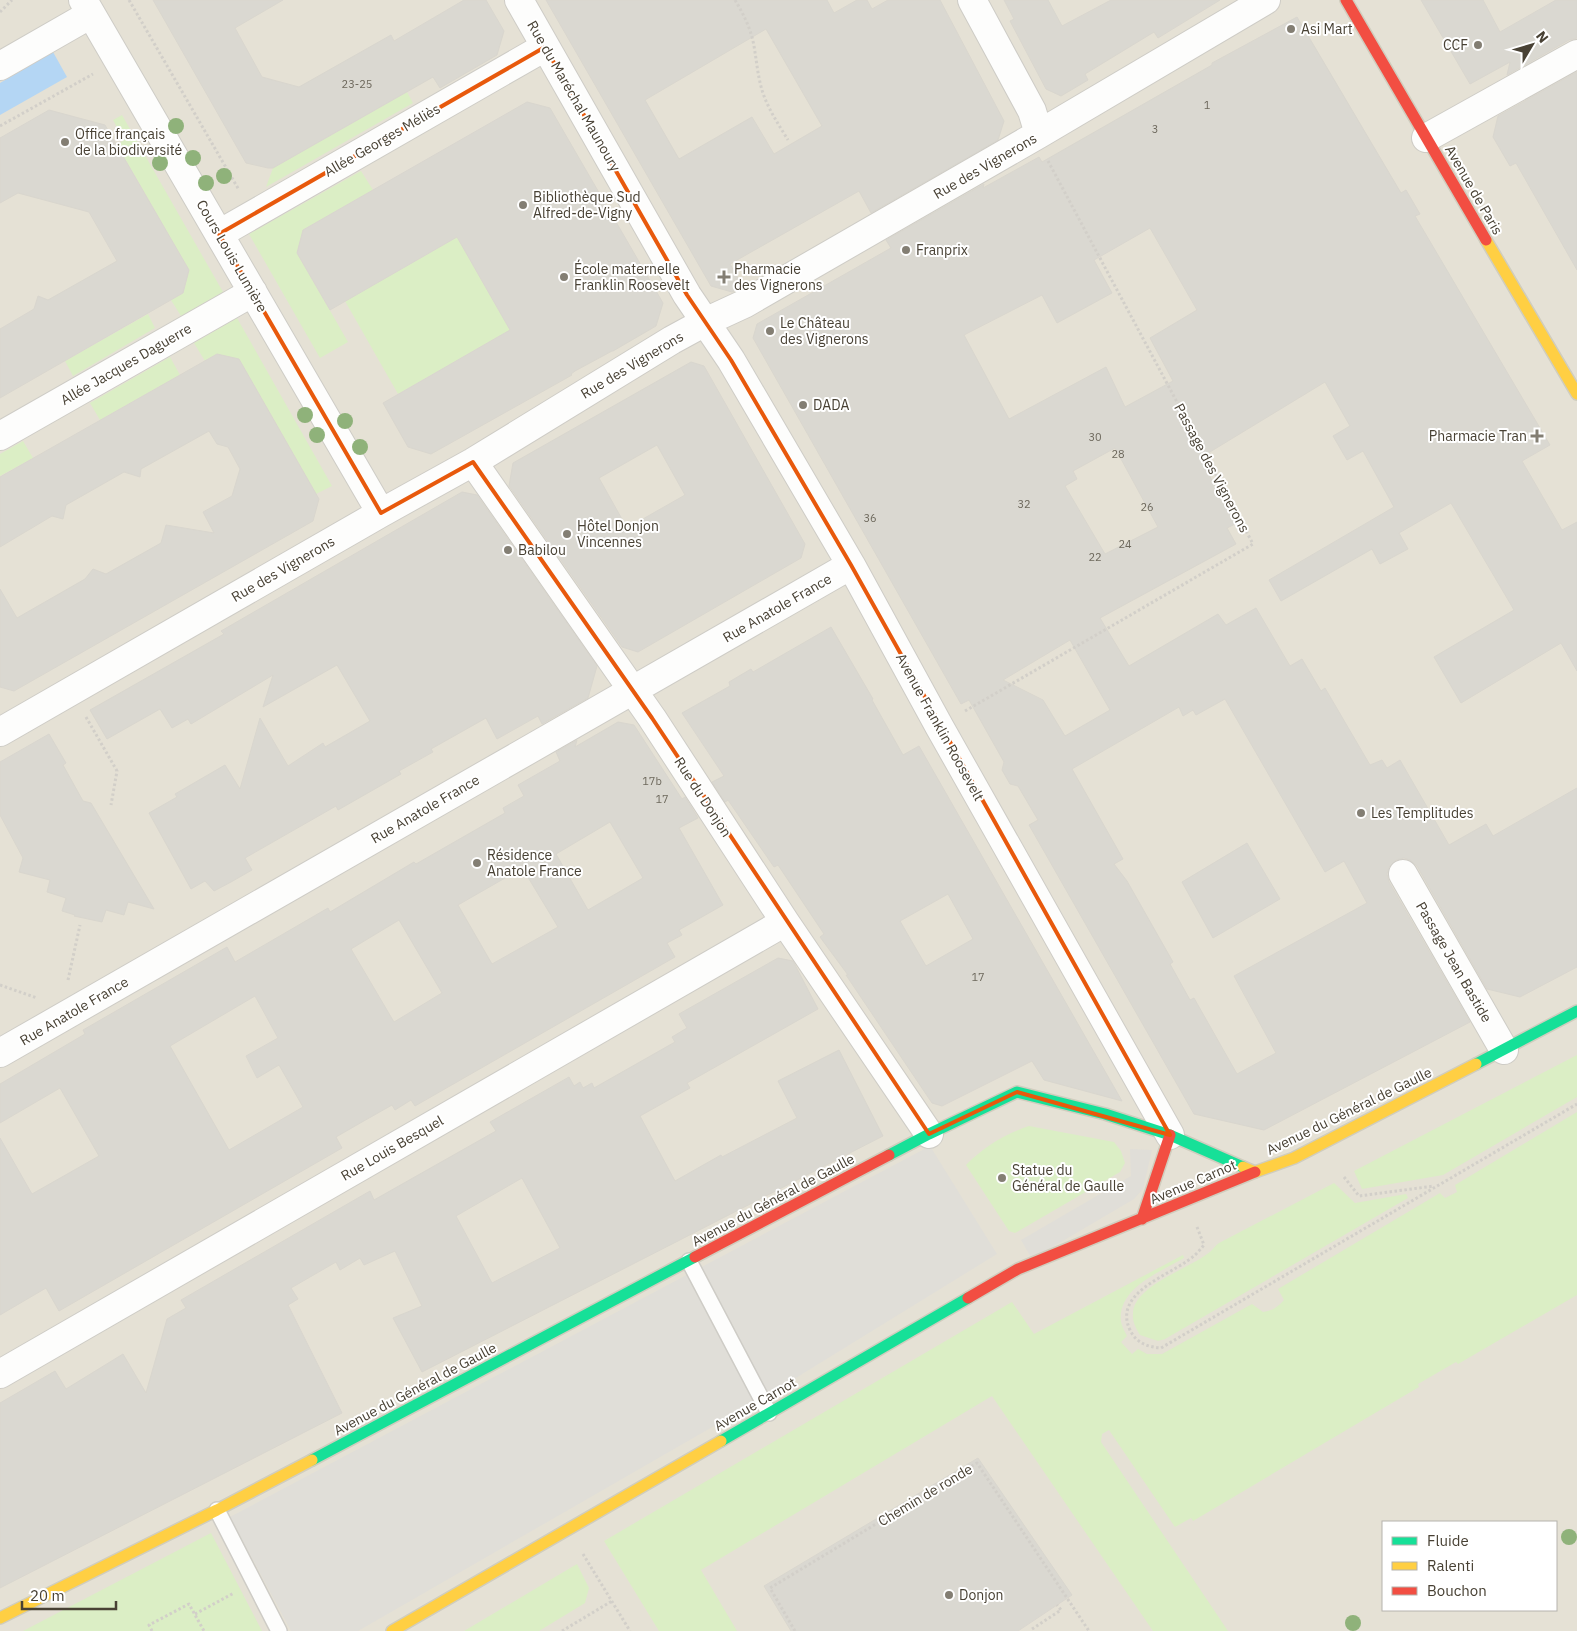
<svg xmlns="http://www.w3.org/2000/svg" width="1577" height="1631" font-family="'IBM Plex Sans',sans-serif">
  <style>
    .residential { fill: #e5e1d5; fill-rule: evenodd }
    .green { fill: #dbeec5 }
    .parking { fill: #e0ded8 }
    .water { fill: #b4d6f4 }
    .building { fill: #dad8d1; stroke: #d9d6ce; fill-rule: evenodd }
    .lines { fill: none; stroke-linecap: round; stroke-linejoin: round }
    .lane-casing { stroke: #ceccc6; stroke-width: 18 }
    .street-casing { stroke: #ceccc6; stroke-width: 30 }
    .fast-casing { stroke: #d0cdbe; stroke-width: 14 }
    .slow-casing { stroke: #d0cdbe; stroke-width: 14 }
    .jam-casing { stroke: #d0cdbe; stroke-width: 14 }
    .path { stroke: #d2cfc9; stroke-width: 3; stroke-dasharray: 2.5 2.5; stroke-linecap: butt }
    .lane { stroke: #fdfdfc; stroke-width: 15 }
    .street { stroke: #fdfdfc; stroke-width: 28 }
    .fast { stroke: #16e098; stroke-width: 11 }
    .slow { stroke: #ffcf43; stroke-width: 11 }
    .jam { stroke: #f24e42; stroke-width: 11 }
    .tree { fill: #8fb27a }
    .marked { fill: none; stroke: #e8590c; stroke-width: 4; stroke-linejoin: round }
    .poi-dot { fill: #837e73; stroke: #fff; stroke-width: 2 }
    .labels { text-anchor: middle; dominant-baseline: central; stroke-width: 4; stroke-linejoin: round; paint-order: stroke }
    .number-label { font-size: 11px; fill: #6d685c }
    .poi-label { font-size: 14px; fill: #484134; stroke: #fff; text-anchor: start }
    .street-label { font-size: 14px; fill: #484134; stroke: #fff }
  </style>
  <rect width="100%" height="100%" fill="#f0efe8"/>
  <path class="residential" d="M0,0H1577V1631H0ZM1383,1522H1556V1610H1383Z"/>
  <path class="green" d="M407,92L413,103L266,187L273,168Z
    M122,115L223,292L181,316L171,300L183,293L189,270L117,145L124,140L113,120Z
    M361,171L373,190L303,230L297,253L348,342L320,358L249,234Z
    M457,237L510,330L398,394L345,301Z
    M148,314L155,328L73,376L65,361Z
    M237,318L332,486L316,494L239,360L217,354L205,361L194,343Z
    M170,357L180,375L100,420L90,403Z
    M23,441L33,458L0,476V454Z
    M1577,1055V1097L1443,1175L1362,1189L1354,1171Z
    M1577,1112V1295L1458,1364L1456,1362L1418,1384L1419,1387L1193,1521L1191,1518L1175,1527L1109,1430L1102,1434L1101,1442L1228,1631H1153L992,1396L701,1570L737,1631H659L604,1541L1012,1302L1034,1334L1183,1255L1184,1258C1160,1272 1117,1288 1121,1322C1122,1327 1125,1332 1127,1336L1121,1342L1132,1354L1138,1349L1147,1354H1162L1252,1304L1263,1312C1272,1311 1278,1307 1284,1300L1278,1289L1440,1193L1445,1198L1457,1192L1455,1185Z
    M1029,1126L1114,1142L1121,1151L1125,1163L1120,1172L1015,1233L1009,1231L966,1165C984,1147 1005,1134 1029,1126Z
    M1334,1183L1355,1203L1406,1194L1408,1198L1165,1339L1158,1341L1140,1335C1136,1328 1132,1322 1133,1313C1134,1285 1192,1268 1211,1251C1213,1249 1216,1245 1219,1243Z
    M211,1533L262,1631H23Z
    M577,1564L589,1588L585,1603L539,1631H464Z"/>
  <path class="parking" d="M930,1146L997,1254L773,1392L358,1631H291L230,1517Z
    M1130,1149L1152,1150L1143,1189L1134,1199L1032,1259L1021,1240L1131,1176Z"/>
  <path class="water" d="M53,52L67,77L0,115V83Z"/>
  <path class="building" d="M153,0H283L235,28L262,77L299,87L391,35L394,41L464,0H486L504,31L497,55L440,88L433,77L273,168H268L246,163Z
    M546,0H827L834,13L857,0H867L872,9L888,0H940L1004,121L998,140L871,213L859,191L730,264L743,287L732,292L711,286ZM766,29L822,126L774,154L752,117L679,159L645,100Z
    M1004,0H1048L1062,26L1111,0H1220L1158,38L1154,32L1085,74L1088,80L1061,96L1046,89L1010,21L1014,19Z
    M1421,0H1483L1500,32L1556,0H1577V38L1569,40L1507,75L1510,62L1470,84Z
    M1297,17L1401,193L1406,190L1420,214L1415,216L1550,445L1522,461L1562,530L1577,522V671L1561,643L1461,703L1434,657L1514,610L1451,503L1399,533L1408,549L1380,564L1372,549L1281,601L1269,580L1394,507L1363,451L1347,460L1333,436L1350,426L1325,382L1200,458L1235,524L1227,528L1236,544L1100,618L1129,666L1218,614L1226,625L1256,608L1290,666L1302,659L1321,691L1325,688L1370,765L1382,760L1387,768L1400,760L1449,845L1486,824L1493,836L1577,788V967L1520,997L1487,989L1417,866L1410,860L1404,858L1396,860L1389,867L1387,874L1389,882L1470,1022L1264,1130L1194,1114L1029,825L1038,820L1018,786L1010,784L1002,770L1004,762L969,700L961,704L753,338L757,324L891,248L886,240L984,184L983,188L1039,157L1042,162L1212,65V63ZM1150,228L1197,310L1150,338L1173,381L1125,407L1106,367L1009,419L964,335L1042,295L1057,323L1112,293L1094,260ZM1115,448L1158,527L1105,554L1065,486L1077,479L1073,471ZM1070,640L1110,710L1065,736L1043,700L1003,680ZM1225,699L1325,872L1344,861L1367,903L1234,976L1276,1053L1237,1074L1194,998L1190,1000L1170,964L1173,962L1127,881L1114,864L1123,859L1072,769L1179,707L1183,716L1193,710L1196,715Z
    M1577,72V270L1516,163L1510,166L1493,137L1498,116Z
    M527,102L550,108L663,303L656,326L613,351H612L575,371L571,374L572,375L431,454L408,447L383,403L510,330L457,237L330,310L297,253L303,230Z
    M49,110L105,125L189,270L183,293L0,398V329L34,309L38,296L48,300L117,261L89,212L18,193L0,203V138Z
    M217,354L239,359L319,499L313,521L14,691L0,687V589L17,618L85,579L93,569L106,574L161,543L166,525L214,533L203,512L232,496L240,469L228,447L217,444L209,431L141,469L140,477L124,472L66,505L63,519L52,516L0,547V477Z
    M691,362L704,366L805,544L801,558L638,652L622,647L509,486L513,463ZM657,445L685,495L627,528L599,478Z
    M462,492L477,495L597,666L588,698L542,724L538,716L497,739L486,718L431,749L433,752L399,771L401,774L338,810L336,806L245,858L252,870L231,882L214,891L205,881L191,889L149,813L177,797L175,794L225,765L240,789L260,718L288,766L323,743L325,747L370,721L337,665L263,707L273,675L191,724L188,719L172,728L160,709L107,739L90,710L224,634L221,631Z
    M831,627L873,699L872,700L903,755L919,746L1122,1101L1044,1080L1032,1061L942,1106L932,1103L846,975H848L820,937L824,934L778,865L774,867L728,800L725,802L712,782L724,776L682,713L730,686L729,682L751,669L753,672ZM948,894L973,939L926,966L900,921Z
    M618,722L634,725L682,799L685,797L698,818L679,828L723,905L679,930L682,935L667,943L675,957L415,1106L411,1100L395,1110L392,1105L362,1122L336,1137L342,1148L59,1311L46,1288L0,1315V1138L32,1194L99,1156L60,1088L0,1123V1084L85,1034L83,1030L227,947L235,962L328,908L330,912L414,862L416,864L505,813L503,808L524,796L518,785L560,761L556,752L577,740L575,747ZM610,822L643,878L588,910L556,854ZM519,870L522,876L526,874L558,927L492,964L458,905ZM399,920L442,993L394,1022L351,949ZM255,996L278,1038L246,1056L257,1078L279,1065L303,1107L229,1150L170,1046Z
    M49,734L66,763L63,765L83,801L91,803L154,909L128,902L124,915L106,910L102,922L74,916L75,915L62,911L66,898L47,892L50,880L19,872L23,858L0,815V762Z
    M1247,843L1280,899L1213,938L1182,882Z
    M778,958L793,961L818,1009L687,1083L690,1088L640,1116L675,1181L721,1155L722,1157L797,1118L778,1081L839,1050L883,1136L422,1372L393,1318L422,1306L395,1251L364,1265L360,1258L340,1270L336,1262L291,1288L298,1299L288,1305L342,1413L0,1588V1403L55,1371L66,1389L123,1354L146,1393L167,1319L186,1308L181,1300L370,1191L374,1200L496,1131L490,1122L569,1077L574,1086L580,1082L583,1088L592,1083L594,1088L675,1042L672,1037L687,1028L679,1014ZM522,1178L560,1248L492,1283L456,1216Z
    M978,1458L1072,1595L1018,1631H791L764,1586Z"/>
  <g class="lines">
    <defs>
      <path id="lane" d="M689,1261L769,1413
        M217,1510L279,1631"/>
      <path id="street" d="M83,0L381,513
        M519,0L687,295L731,360L851,565L939,726L1170,1135
        M972,0L1032,111L1039,134
        M0,66L91,14
        M1426,138L1577,54
        M219,234L545,47
        M0,436L253,292
        M473,462L652,718L785,922L929,1134
        M0,732L381,513L473,462L672,340L705,322L744,304L1039,134L1266,0
        M1403,874L1504,1050
        M0,1053L851,565
        M0,1374L785,922"/>
      <path id="fast" d="M1476,1064L1577,1011
        M889,1155L929,1134L1017,1092L1105,1114L1170,1135L1243,1167
        M721,1441L968,1298
        M312,1460L695,1257"/>
      <path id="slow" d="M1486,240L1577,394
        M1243,1167L1255,1172L1294,1158L1476,1064
        M0,1618L217,1510L312,1460
        M392,1631L721,1441"/>
      <path id="jam" d="M1346,0L1486,240
        M1142,1219L1170,1135
        M695,1257L889,1155
        M968,1298L1018,1269L1255,1172"/>
    </defs>
    <use href="#lane" class="lane-casing"/>
    <use href="#street" class="street-casing"/>
    <use href="#fast" class="fast-casing"/>
    <use href="#slow" class="slow-casing"/>
    <use href="#jam" class="jam-casing"/>
    <path class="path" d="M129,0L239,190
      M735,0C744,15 751,29 754,46C757,63 758,80 764,96C770,112 779,125 788,140
      M0,12L12,0
      M0,126L93,74
      M965,711L1253,544L1048,161
      M86,717L117,771L111,805
      M68,980L80,925
      M0,985L37,998
      M1344,1177L1359,1196L1434,1186
      M1197,1227L1204,1245C1199,1251 1194,1257 1187,1261C1165,1277 1113,1294 1130,1330C1136,1343 1148,1347 1161,1348L1577,1104
      M583,1554L630,1631
      M195,1614L234,1593
      M1032,1629L1061,1610L1057,1605
      M152,1631L149,1625L189,1604L204,1631
      M562,1631L612,1601
      M795,1631L770,1588L977,1463L1089,1631"/>
    <use href="#lane" class="lane"/>
    <use href="#street" class="street"/>
    <use href="#fast" class="fast"/>
    <use href="#slow" class="slow"/>
    <use href="#jam" class="jam"/>
  </g>
  <g class="tree">
    <circle cx="176" cy="126" r="8"/>
    <circle cx="193" cy="158" r="8"/>
    <circle cx="160" cy="163" r="8"/>
    <circle cx="224" cy="176" r="8"/>
    <circle cx="206" cy="183" r="8"/>
    <circle cx="305" cy="415" r="8"/>
    <circle cx="345" cy="421" r="8"/>
    <circle cx="317" cy="435" r="8"/>
    <circle cx="360" cy="447" r="8"/>
    <circle cx="1569" cy="1537" r="8"/>
    <circle cx="1353" cy="1623" r="8"/>
  </g>
  <path class="marked" d="M545,47L687,295L731,360L851,565L1170,1135L1017,1092L929,1134L652,718L473,462L381,513L219,234Z"/>
  <g class="poi-dot">
    <circle cx="1291" cy="29" r="5"/>
    <circle cx="1478" cy="45" r="5"/>
    <circle cx="65" cy="142" r="5"/>
    <circle cx="523" cy="205" r="5"/>
    <circle cx="906" cy="250" r="5"/>
    <circle cx="564" cy="277" r="5"/>
    <path d="M721.5 269.5h5v5h5v5h-5v5h-5v-5h-5v-5h5z"/>
    <circle cx="770" cy="331" r="5"/>
    <circle cx="803" cy="405" r="5"/>
    <path d="M1534.5 428.5h5v5h5v5h-5v5h-5v-5h-5v-5h5z"/>
    <circle cx="567" cy="534" r="5"/>
    <circle cx="508" cy="550" r="5"/>
    <circle cx="1361" cy="813" r="5"/>
    <circle cx="477" cy="863" r="5"/>
    <circle cx="1002" cy="1178" r="5"/>
    <circle cx="949" cy="1595" r="5"/>
  </g>
  <g class="labels">
    <g class="number-label">
      <text x="357" y="84">23-25</text>
      <text x="1207" y="105">1</text>
      <text x="1155" y="129">3</text>
      <text x="1095" y="437">30</text>
      <text x="1118" y="454">28</text>
      <text x="1024" y="504">32</text>
      <text x="1147" y="507">26</text>
      <text x="870" y="518">36</text>
      <text x="1125" y="544">24</text>
      <text x="1095" y="557">22</text>
      <text x="652" y="781">17b</text>
      <text x="662" y="799">17</text>
      <text x="978" y="977">17</text>
    </g>
    <g class="poi-label">
      <text x="1301" y="29">Asi Mart</text>
      <text x="1468" y="45" text-anchor="end">CCF</text>
      <text x="75" y="134">Office français<tspan x="75" dy="16">de la biodiversité</tspan></text>
      <text x="533" y="197">Bibliothèque Sud<tspan x="533" dy="16">Alfred-de-Vigny</tspan></text>
      <text x="916" y="250">Franprix</text>
      <text x="574" y="269">École maternelle<tspan x="574" dy="16">Franklin Roosevelt</tspan></text>
      <text x="734" y="269">Pharmacie<tspan x="734" dy="16">des Vignerons</tspan></text>
      <text x="780" y="323">Le Château<tspan x="780" dy="16">des Vignerons</tspan></text>
      <text x="813" y="405">DADA</text>
      <text x="1527" y="436" text-anchor="end">Pharmacie Tran</text>
      <text x="577" y="526">Hôtel Donjon<tspan x="577" dy="16">Vincennes</tspan></text>
      <text x="518" y="550">Babilou</text>
      <text x="1371" y="813">Les Templitudes</text>
      <text x="487" y="855">Résidence<tspan x="487" dy="16">Anatole France</tspan></text>
      <text x="1012" y="1170">Statue du<tspan x="1012" dy="16">Général de Gaulle</tspan></text>
      <text x="959" y="1595">Donjon</text>
    </g>
    <g class="street-label">
      <text transform="translate(574 96) rotate(60)">Rue du Maréchal Maunoury</text>
      <text transform="translate(382 140) rotate(-30)">Allée Georges Méliès</text>
      <text transform="translate(985 166) rotate(-30)">Rue des Vignerons</text>
      <text transform="translate(1474 190) rotate(60)">Avenue de Paris</text>
      <text transform="translate(232 256) rotate(60)">Cours Louis Lumière</text>
      <text transform="translate(126 364) rotate(-30)">Allée Jacques Daguerre</text>
      <text transform="translate(632 365) rotate(-31)">Rue des Vignerons</text>
      <text transform="translate(1212 468) rotate(62)">Passage des Vignerons</text>
      <text transform="translate(283 569) rotate(-30)">Rue des Vignerons</text>
      <text transform="translate(777 608) rotate(-30)">Rue Anatole France</text>
      <text transform="translate(940 727) rotate(61)">Avenue Franklin Roosevelt</text>
      <text transform="translate(703 797) rotate(57)">Rue du Donjon</text>
      <text transform="translate(425 809) rotate(-30)">Rue Anatole France</text>
      <text transform="translate(1454 962) rotate(60)">Passage Jean Bastide</text>
      <text transform="translate(74 1011) rotate(-30)">Rue Anatole France</text>
      <text transform="translate(1349 1111) rotate(-26)">Avenue du Général de Gaulle</text>
      <text transform="translate(392 1148) rotate(-30)">Rue Louis Besquel</text>
      <text transform="translate(1193 1182) rotate(-23)">Avenue Carnot</text>
      <text transform="translate(773 1200) rotate(-28)">Avenue du Général de Gaulle</text>
      <text transform="translate(415 1389) rotate(-28)">Avenue du Général de Gaulle</text>
      <text transform="translate(755 1404) rotate(-30)">Avenue Carnot</text>
      <text transform="translate(925 1495) rotate(-31)">Chemin de ronde</text>
    </g>
  </g>
  <rect x="1382" y="1521" width="175" height="90" fill="#ffffff" stroke="#b6b3ae"/>
  <rect x="1392" y="1537" width="25" height="8" fill="#16e098" stroke="#b6b3ae"/>
  <text x="1427" y="1546" font-size="15" fill="#484134">Fluide</text>
  <rect x="1392" y="1562" width="25" height="8" fill="#ffcf43" stroke="#b6b3ae"/>
  <text x="1427" y="1571" font-size="15" fill="#484134">Ralenti</text>
  <rect x="1392" y="1587" width="25" height="8" fill="#f24e42" stroke="#b6b3ae"/>
  <text x="1427" y="1596" font-size="15" fill="#484134">Bouchon</text>
  <g transform="translate(1532 45) rotate(52)" stroke="#ffffff" stroke-width="4" paint-order="stroke">
  <path d="M0-4L9 19L0 12L-9 19Z" fill="#484134"/>
  <text y="-8" font-size="14" font-weight="bold" text-anchor="middle" fill="#484134">N</text>
  </g>
  <path d="M22 1601v8h94v-8" fill="none" stroke="#484134" stroke-width="2.5"/>
  <text x="30" y="1601" font-size="15" fill="#484134" stroke="#ffffff" stroke-width="4" paint-order="stroke">20 m</text>
</svg>
